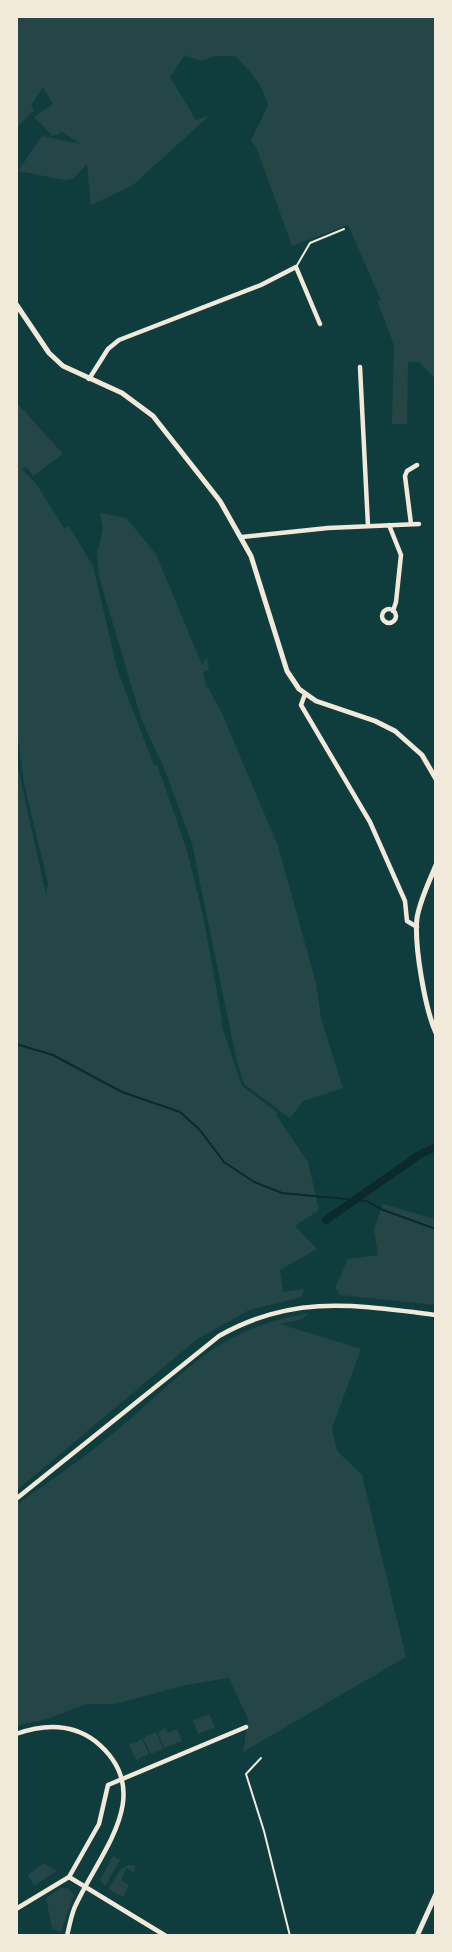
<svg xmlns="http://www.w3.org/2000/svg" width="452" height="1952" font-family="'DejaVu Sans',sans-serif">
  <style>
    .green { fill: #244646 }
    .lines { fill: none; stroke-linecap: round; stroke-linejoin: round }
    .stream { stroke: #0a2a2b; stroke-width: 2 }
    .canal { stroke: #0a2a2b; stroke-width: 8 }
    .service { stroke: #f1e9da; stroke-width: 2 }
    .minor { stroke: #f1e9da; stroke-width: 4.5 }
    .tertiary { stroke: #f1e9da; stroke-width: 5 }
  </style>
  <rect width="100%" height="100%" fill="#0f3d3e"/>
  <path class="green" d="M16,17H435V378L419,362H408L407,424H392L394,345L377,301L381,300L348,225L292,246L257,149L251,140L268,106C263,85 251,71 235,56H216L200,61L185,55L170,77L196,120L210,115L133,185L91,205L87,164L74,178L65,180L18,171L42,136L81,144L62,132L53,136L34,117L53,104L43,87L31,105L34,110L17,127Z
    M17,403L63,454L33,476L26,466L22,469L37,485L64,528L69,526L93,566L118,672L154,765H157L186,847L203,915L223,1025L220,1021L242,1086L278,1113L276,1115L308,1162L319,1210L295,1226L317,1249L280,1270L283,1292L304,1289L302,1297L249,1310L196,1340L17,1490V764L46,894L48,884L24,783L17,732Z
    M100,513L126,518L156,554L202,665L207,657L209,670L203,672L206,684L221,711L278,846L316,983L321,1018L343,1088L303,1101L290,1118L244,1084L237,1062L192,844L166,773L141,718L99,577L97,553L103,529Z
    M383,1204L435,1219V1305L341,1295L335,1288L348,1259L378,1255L374,1229Z
    M310,1313L302,1319L280,1324L361,1349L332,1428L337,1451L362,1475L406,1657L243,1752L248,1719L229,1678L186,1685L115,1704H86L47,1719L17,1726V1504C50,1481 84,1458 116,1431C186,1373 214,1329 310,1313Z
    M209,1714L215,1727L198,1734L193,1721Z
    M165,1728L168,1733L177,1729L182,1741L164,1748L158,1732Z
    M156,1732L163,1749L151,1754L143,1738Z
    M142,1739L149,1754L136,1760L129,1745Z
    M113,1856L120,1860L105,1886L100,1880Z
    M43,1863L57,1871L34,1886L28,1875Z
    M129,1865L136,1866L134,1872L126,1868L121,1880L129,1885L123,1897L108,1889L121,1869Z
    M61,1888H68L74,1895L61,1932L52,1929L46,1898Z"/>
  <g class="lines">
    <path class="stream" d="M16,1044L53,1055L122,1092L180,1112L199,1129L224,1162L254,1182L282,1193L367,1201L383,1210L436,1229"/>
    <path class="canal" d="M326,1220L419,1155L436,1147"/>
    <path class="service" d="M296,267L310,243L344,229
      M261,1758L246,1774L264,1831L290,1936"/>
    <path class="minor" d="M360,367L368,526
      M89,379L108,349L119,340L261,285L296,267L320,324
      M411,524L405,476L407,471L417,465
      M389,525L401,555L396,602L393,611
      M242,537L328,528L419,524
      M382 616a7 7 0 1 1 14 0a7 7 0 1 1-14 0Z
      M305,694L301,705L370,822L405,901L407,921L417,927
      M16,1499L219,1336C293,1294 355,1305 436,1315
      M16,1734C44,1724 71,1723 95,1741C160,1793 97,1855 74,1909C71,1917 69,1927 67,1936
      M69,1877L99,1824L108,1785L246,1727
      M16,1909L69,1877L166,1936"/>
    <path class="tertiary" d="M16,304L49,353L63,366L122,393L153,416L220,501L251,556L287,671L299,689L316,701L375,721L395,731L422,755L436,779
      M436,865C429,882 420,900 417,918C414,945 425,1009 436,1033
      M417,1936L436,1894"/>
  </g>
  <rect width="452" height="1952" fill="none" stroke="#f1e9da" stroke-width="36"/>
</svg>
